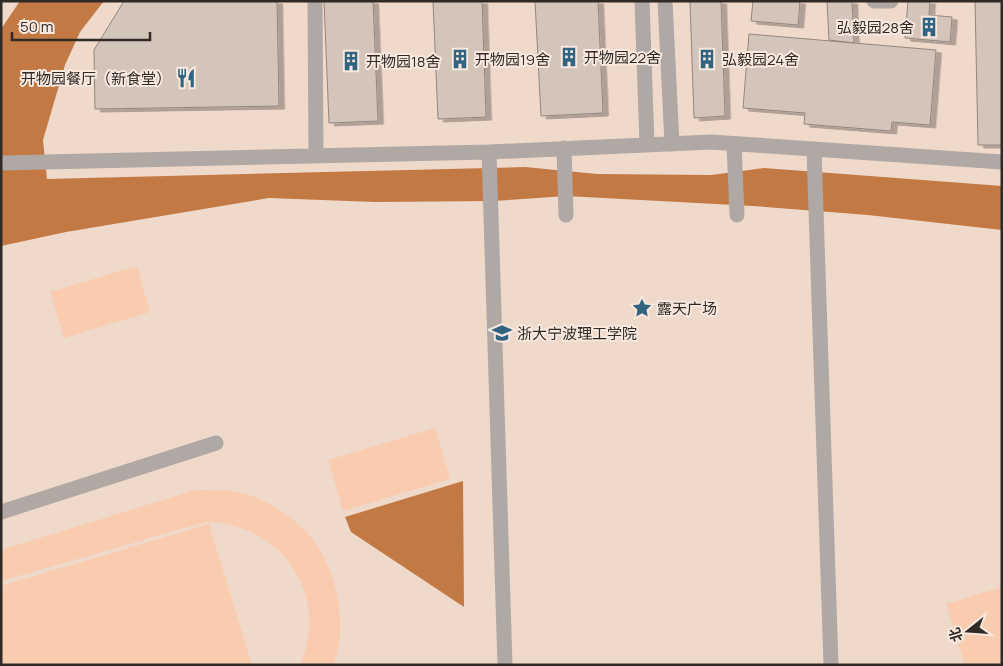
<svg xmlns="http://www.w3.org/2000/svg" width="1003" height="666" font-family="Manrope,'Noto Sans SC',sans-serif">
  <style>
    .built { fill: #efd9cb }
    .green { fill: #faccaf }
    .water { fill: #c37944 }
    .building { fill: #d4c5bb; stroke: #94867d; filter: url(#shadow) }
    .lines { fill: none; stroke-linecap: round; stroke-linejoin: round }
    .minor { stroke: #afa8a4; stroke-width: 15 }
    .labels { text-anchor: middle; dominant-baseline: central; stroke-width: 4; stroke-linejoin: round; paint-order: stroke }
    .poi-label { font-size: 15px; fill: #302a27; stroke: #f8e8de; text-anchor: start }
  </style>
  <defs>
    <filter id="shadow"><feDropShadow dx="5.5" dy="3" stdDeviation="0" flood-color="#0004"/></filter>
  </defs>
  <rect width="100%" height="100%" fill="#f8e8de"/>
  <path class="built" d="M1,1H1002V665H1Z"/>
  <path class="green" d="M137,266L150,312L64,338L50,292Z
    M435,428L450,479L343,511L328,460Z
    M195,490C214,490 235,489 252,496C275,505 302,523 316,544C339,578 347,626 334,665H300C331,595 281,523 206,522L1,581V550Z
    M209,524L252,665H1V586Z
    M1002,587V665H965L946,604Z"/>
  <path class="water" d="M20,1H104L80,32L65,65L43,140L47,179L525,167L597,174L711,175L764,168L1002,186V230L868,215L753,206L566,196L494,201L375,202L269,198L66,232L1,246V29Z
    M463,481L464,607L351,532L345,517Z"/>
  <path class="building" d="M124,1H277L279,106L95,109L94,50Z
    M324,1H373L378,121L329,123Z
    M433,1H482L486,117L438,119Z
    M535,1H598L603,113L541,116Z
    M690,1H721L725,116L694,118Z
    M753,1H800L798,25L751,21Z
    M827,1H852L854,43L829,40Z
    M908,1H930L929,15L952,17L950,42L905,38Z
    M975,1H1002V145H978Z
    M749,34L936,50L930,125L892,122L891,131L804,124L805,113L743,108Z"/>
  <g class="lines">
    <path class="minor" d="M315,1L316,156
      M642,1L647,145
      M665,1L672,144
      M874,1H891
      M734,144L737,215
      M564,148L566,215
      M814,149L831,665
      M489,152L711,142L1002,162
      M1,163L489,152L505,665
      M1,512L216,443"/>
  </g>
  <defs>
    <symbol id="building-bare" viewBox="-9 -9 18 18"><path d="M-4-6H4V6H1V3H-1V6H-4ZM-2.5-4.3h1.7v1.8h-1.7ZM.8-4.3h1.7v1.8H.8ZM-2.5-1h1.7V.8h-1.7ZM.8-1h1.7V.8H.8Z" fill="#306481" stroke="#f8e8de" stroke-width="2.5" paint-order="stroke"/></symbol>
    <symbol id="restaurant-bare" viewBox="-9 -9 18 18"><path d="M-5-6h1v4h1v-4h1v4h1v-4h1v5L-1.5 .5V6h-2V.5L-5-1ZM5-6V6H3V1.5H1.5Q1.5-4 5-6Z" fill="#306481" stroke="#f8e8de" stroke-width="2.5" paint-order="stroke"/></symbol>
    <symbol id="sight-bare" viewBox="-9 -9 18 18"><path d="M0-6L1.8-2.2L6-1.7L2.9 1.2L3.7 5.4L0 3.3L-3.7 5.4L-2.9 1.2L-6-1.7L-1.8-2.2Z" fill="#306481" stroke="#f8e8de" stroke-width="2.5" paint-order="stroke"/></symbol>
    <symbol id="university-bare" viewBox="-9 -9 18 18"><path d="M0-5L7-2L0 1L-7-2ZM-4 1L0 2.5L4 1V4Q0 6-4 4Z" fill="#306481" stroke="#f8e8de" stroke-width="2.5" paint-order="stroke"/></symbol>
  </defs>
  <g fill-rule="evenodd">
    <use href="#building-bare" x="915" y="13" width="28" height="28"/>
    <use href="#building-bare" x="555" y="43" width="28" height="28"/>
    <use href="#building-bare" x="446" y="45" width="28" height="28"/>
    <use href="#building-bare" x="693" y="45" width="28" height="28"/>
    <use href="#building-bare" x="337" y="47" width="28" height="28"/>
    <use href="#restaurant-bare" x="172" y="64" width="28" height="28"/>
    <use href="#sight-bare" x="628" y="294" width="28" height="28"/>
    <use href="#university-bare" x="488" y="319" width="28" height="28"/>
  </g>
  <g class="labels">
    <g class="poi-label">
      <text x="914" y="27" text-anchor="end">弘毅园28舍</text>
      <text x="584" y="57">开物园22舍</text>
      <text x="475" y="59">开物园19舍</text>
      <text x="722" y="59">弘毅园24舍</text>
      <text x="366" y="61">开物园18舍</text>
      <text x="171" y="78" text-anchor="end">开物园餐厅（新食堂）</text>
      <text x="657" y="308">露天广场</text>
      <text x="517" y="333">浙大宁波理工学院</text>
    </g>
  </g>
  <rect width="1003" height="666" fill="none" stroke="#302a27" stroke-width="5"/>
  <g transform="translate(968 631) rotate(253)" stroke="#f8e8de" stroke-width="4" paint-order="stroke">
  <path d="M0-4L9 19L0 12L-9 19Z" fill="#302a27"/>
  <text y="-8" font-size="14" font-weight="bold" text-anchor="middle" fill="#302a27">北</text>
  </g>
  <path d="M12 32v8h138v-8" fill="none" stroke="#302a27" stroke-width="2.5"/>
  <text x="20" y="32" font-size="15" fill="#302a27" stroke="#f8e8de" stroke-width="4" paint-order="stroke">50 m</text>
</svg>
